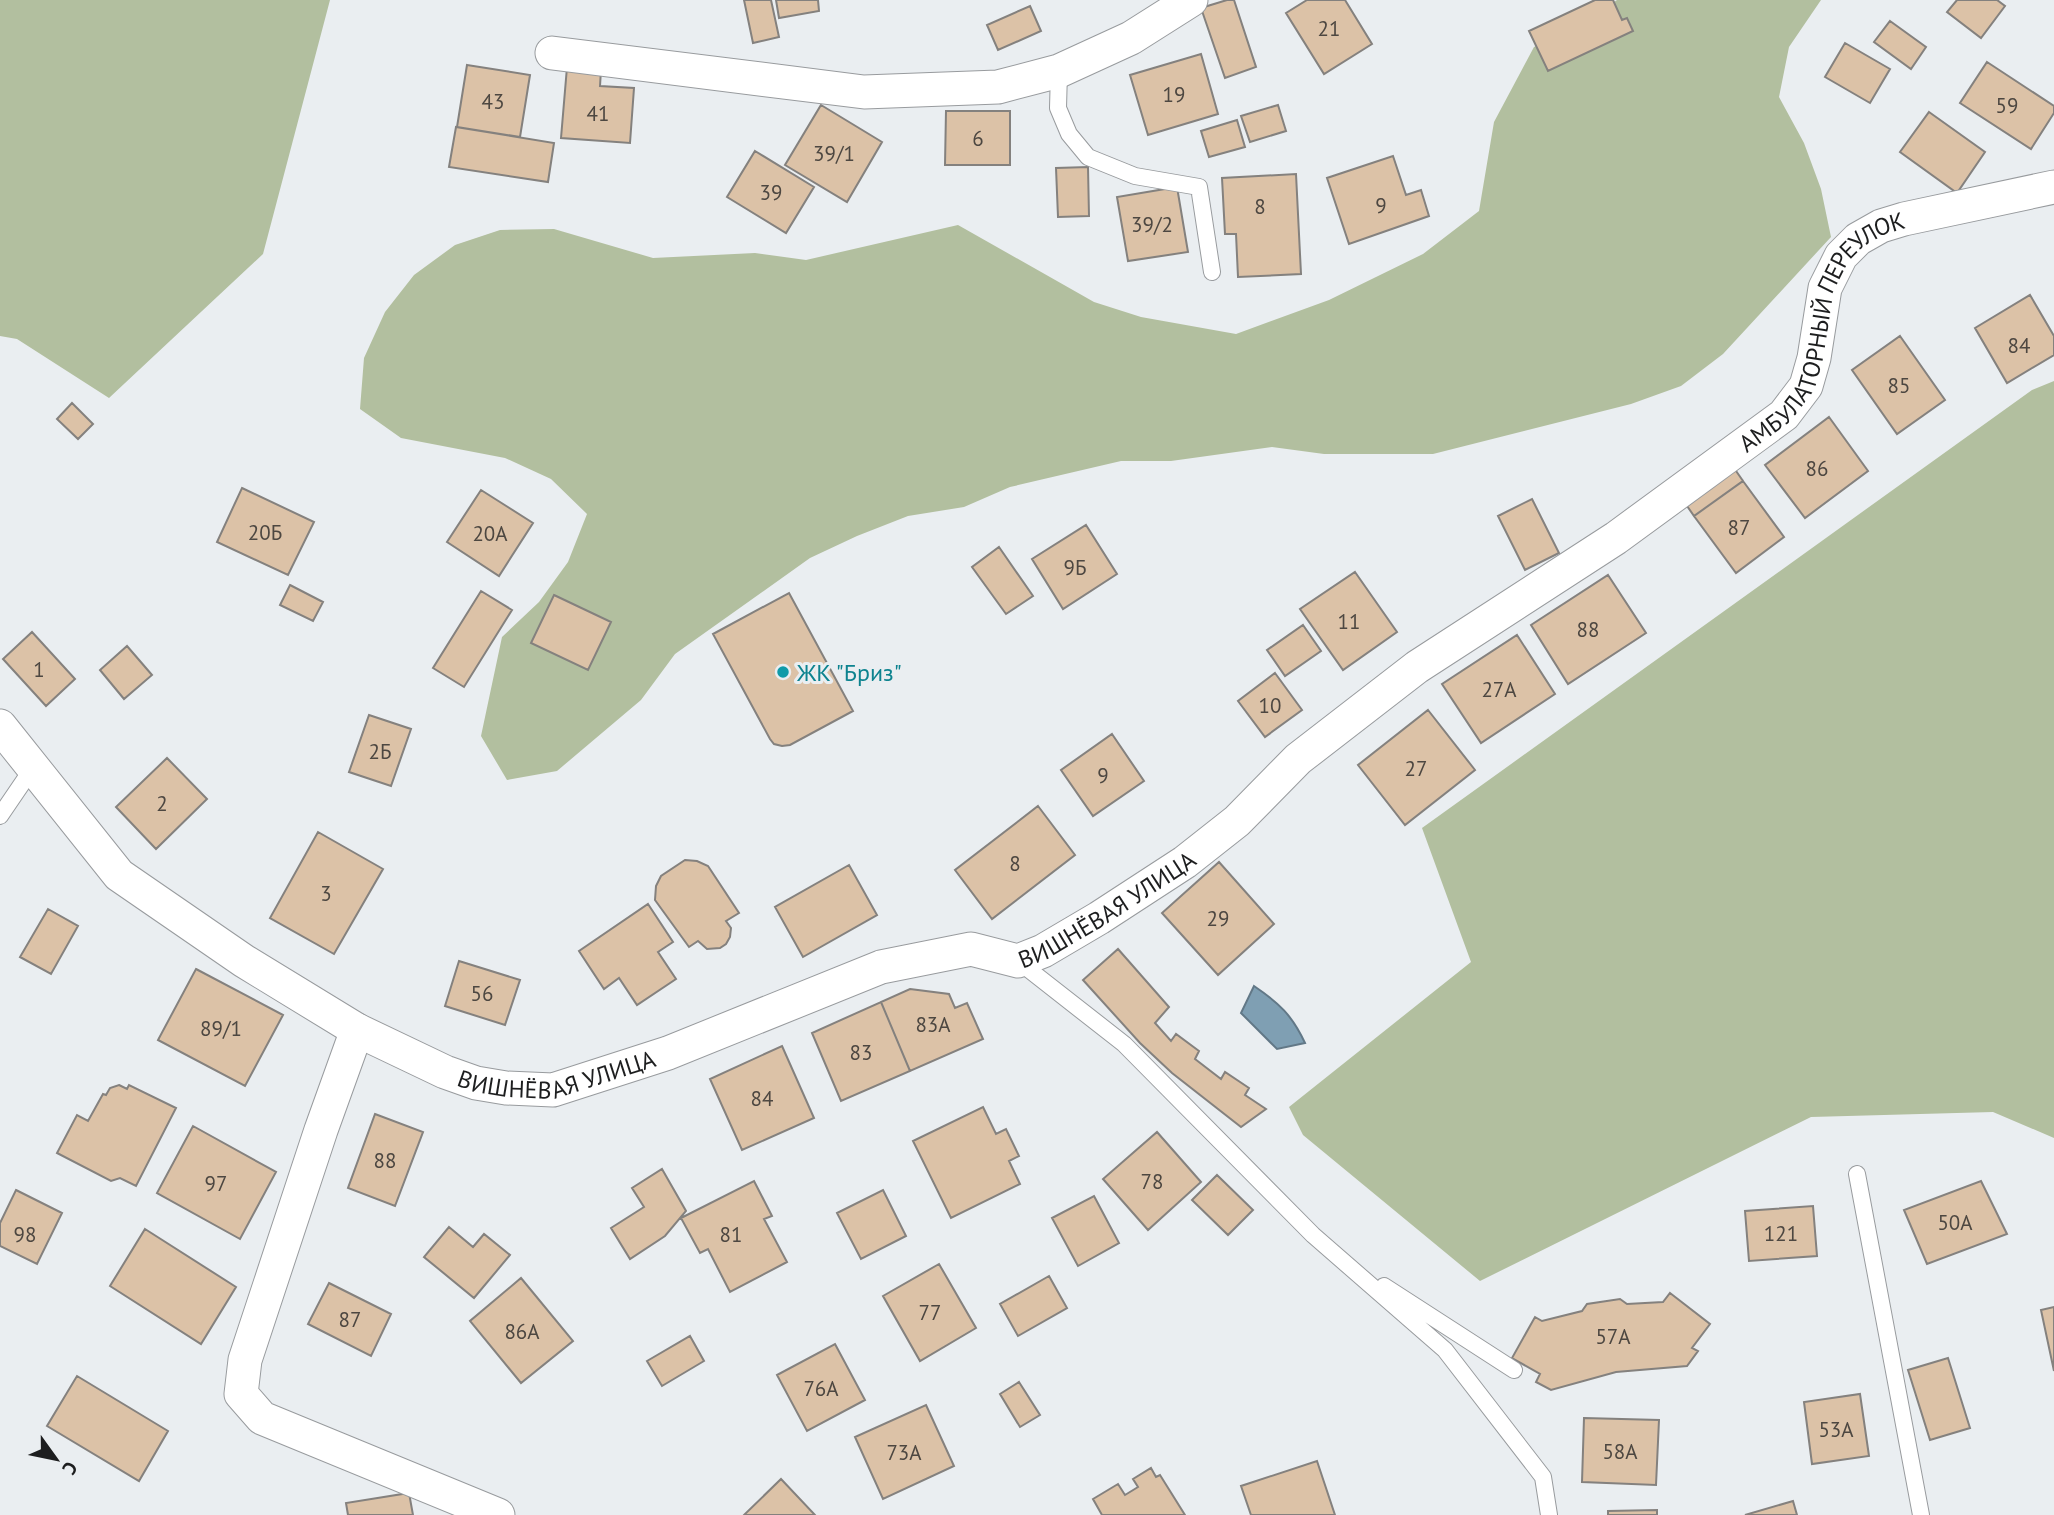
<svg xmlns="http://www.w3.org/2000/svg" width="2054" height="1515" font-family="'PT Sans',sans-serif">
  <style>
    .forest { fill: #b2bf9f }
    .water { fill: #7f9fb3; stroke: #627887; stroke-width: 2 }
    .building { fill: #dcc2a7; stroke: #84817e; stroke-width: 2 }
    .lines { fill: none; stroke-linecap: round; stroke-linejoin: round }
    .lane-casing { stroke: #989b9e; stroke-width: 18 }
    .street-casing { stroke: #989b9e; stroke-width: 35 }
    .lane { stroke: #fff; stroke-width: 16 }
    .street { stroke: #fff; stroke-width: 33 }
    .culture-dot { fill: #0f9aa8; stroke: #eaeef1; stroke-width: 2.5 }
    .labels { text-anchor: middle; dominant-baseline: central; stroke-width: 6; stroke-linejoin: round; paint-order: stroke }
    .number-label { font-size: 21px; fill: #4d4741 }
    .street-label { font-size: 24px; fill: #1d1e1f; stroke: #eaeef1 }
    .culture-label { font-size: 24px; fill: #0d838f; stroke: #eaeef1; text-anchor: start }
  </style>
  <rect width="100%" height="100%" fill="#eaeef1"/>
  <path class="forest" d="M0,0H330L263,254L109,398L17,339L0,336Z
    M1617,0H1821L1789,47L1779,97L1804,143L1821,189L1831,237L1723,354L1681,386L1631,404L1433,454H1324L1272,447L1171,461H1121L1010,487L964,507L908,516L857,536L810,558L675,654L641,700L557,771L507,780L481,736L502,637L539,602L568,562L587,514L551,479L505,458L401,438L360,409L364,358L385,312L414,275L455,245L500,230L554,229L653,258L755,253L806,260L958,225L1094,302L1141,317L1236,334L1329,300L1423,254L1479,211L1494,122L1534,47L1581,25Z
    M2054,381V1138L1993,1112L1811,1117L1480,1281L1303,1135L1289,1107L1471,962L1422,828L2032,390Z"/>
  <path class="water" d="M1254,986C1279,1003 1292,1015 1305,1043L1277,1049L1241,1013Z"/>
  <path class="building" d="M744,0H771L779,37L753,43Z
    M776,0H818L819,11L779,18Z
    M1227,0H1234L1256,67L1225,78L1201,8Z
    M1307,0H1345L1372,44L1324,74L1286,13Z
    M1595,0H1613L1622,20L1627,18L1633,31L1548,71L1529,31Z
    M1957,0H1997L2005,6L1981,38L1947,12Z
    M1030,6L1041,31L998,50L987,25Z
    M1890,21L1926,47L1911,69L1874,42Z
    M1845,43L1890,69L1870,103L1825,77Z
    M1201,54L1218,114L1148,135L1130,75Z
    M1987,62L2054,106V113L2031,149L1960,103Z
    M467,65L530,75L520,137L457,127Z
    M567,67L601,70L600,86L634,88L630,143L561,138Z
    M821,105L882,142L847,202L785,165Z
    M1278,105L1286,131L1250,142L1241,116Z
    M946,111H1010V165H945Z
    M1929,112L1985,152L1957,193L1900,152Z
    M1237,120L1245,147L1209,157L1201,131Z
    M456,127L554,143L548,182L449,167Z
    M755,151L814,187L786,233L727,197Z
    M1393,156L1406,195L1421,190L1429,216L1349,244L1327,178Z
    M1088,167L1089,216L1058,217L1056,168Z
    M1296,174L1301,274L1238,277L1236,234H1225L1222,178Z
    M1177,187L1188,252L1128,261L1117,197Z
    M2030,295L2054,336V355L2007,383L1975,328Z
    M1900,336L1945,400L1897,434L1852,370Z
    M72,403L93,424L78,439L57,419Z
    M1829,417L1868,471L1805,518L1765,465Z
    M1734,468L1743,481L1694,516L1685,503Z
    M1743,481L1784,537L1736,573L1694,516Z
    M242,488L314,522L288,575L217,542Z
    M481,490L533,523L499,576L447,542Z
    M1532,499L1559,553L1525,570L1498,516Z
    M1086,525L1117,574L1063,609L1032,559Z
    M999,547L1033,596L1006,614L972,567Z
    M1355,572L1397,632L1343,670L1300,609Z
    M1608,575L1646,633L1568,684L1531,625Z
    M290,585L323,602L313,621L280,605Z
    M481,591L512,610L464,687L433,668Z
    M789,593L853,711L790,745L782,746L774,744L770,739L713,634Z
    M554,595L611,622L588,670L531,643Z
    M1303,625L1321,651L1285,676L1267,650Z
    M32,632L75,679L46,706L3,659Z
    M1517,635L1555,694L1481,743L1442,684Z
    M127,646L152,675L124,699L100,670Z
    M1275,673L1302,710L1265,737L1238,701Z
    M1428,710L1475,770L1405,825L1358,765Z
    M369,715L411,729L391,786L349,772Z
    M1112,734L1144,781L1093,816L1061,770Z
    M167,758L207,799L156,849L116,807Z
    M1038,806L1075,855L992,919L955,870Z
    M318,832L383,869L334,954L270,918Z
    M685,860L697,861L708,866L739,913L726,921L731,928L730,937L726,944L720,948L707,949L698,941L689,947L655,900L656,886L661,876Z
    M1219,862L1274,924L1218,975L1162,913Z
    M849,865L877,915L803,957L775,907Z
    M648,904L673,942L658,952L676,979L637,1005L619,978L604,989L579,951Z
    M48,909L78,926L51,974L20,957Z
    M1118,949L1169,1007L1155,1023L1171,1041L1176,1034L1199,1051L1195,1059L1221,1079L1225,1072L1249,1088L1245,1095L1266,1109L1241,1127L1172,1073L1140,1043L1083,980Z
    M459,961L520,980L505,1025L445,1006Z
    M196,969L283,1015L245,1086L158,1040Z
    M910,989L949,994L955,1008L967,1003L983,1039L910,1071L881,1002Z
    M881,1002L910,1071L841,1101L812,1033Z
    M782,1046L814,1118L742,1150L710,1079Z
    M119,1085L127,1089L129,1085L176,1108L136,1186L120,1178L111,1181L57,1153L77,1115L88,1121L103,1094L106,1095L110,1088Z
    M983,1107L996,1134L1006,1129L1019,1156L1009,1161L1020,1184L951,1218L913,1141Z
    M375,1114L423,1132L395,1206L348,1188Z
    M193,1126L276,1172L240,1239L157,1193Z
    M1157,1132L1201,1182L1148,1230L1103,1179Z
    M662,1169L686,1211L665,1236L630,1259L611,1228L644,1207L632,1188Z
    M1217,1175L1253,1210L1228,1235L1192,1200Z
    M754,1181L772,1216L764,1219L787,1262L730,1292L708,1249L700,1253L681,1218Z
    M1981,1181L2007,1234L1927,1264L1904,1210Z
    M16,1190L62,1213L37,1264L0,1246V1223Z
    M883,1190L906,1236L861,1259L837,1213Z
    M1094,1196L1119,1243L1078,1266L1052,1218Z
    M1813,1206L1817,1256L1749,1261L1745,1211Z
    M449,1227L473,1247L484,1234L510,1255L474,1298L424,1257Z
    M145,1229L236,1287L201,1344L110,1286Z
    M939,1264L976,1328L920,1361L883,1296Z
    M1049,1276L1067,1308L1018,1336L1000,1304Z
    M521,1278L573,1341L521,1383L470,1321Z
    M329,1283L391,1314L371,1356L308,1324Z
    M1670,1293L1710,1324L1692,1348L1698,1351L1687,1366L1616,1372L1551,1390L1536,1382L1540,1374L1512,1358L1535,1317L1542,1321L1582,1311L1587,1304L1620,1299L1627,1304L1663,1302Z
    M2054,1307V1371L2041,1310Z
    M690,1336L704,1361L662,1386L647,1361Z
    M835,1344L865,1400L807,1431L777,1375Z
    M1948,1358L1970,1428L1930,1440L1908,1370Z
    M77,1376L168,1431L139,1481L47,1426Z
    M1019,1382L1040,1415L1020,1427L1000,1394Z
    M1860,1394L1869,1456L1812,1464L1804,1402Z
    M926,1405L954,1466L883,1499L855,1437Z
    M1584,1418L1659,1420L1656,1485L1582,1482Z
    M1317,1461L1335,1515H1251L1241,1486Z
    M1151,1468L1156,1477L1160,1475L1185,1515H1102L1093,1499L1118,1484L1125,1495L1138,1487L1133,1479Z
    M781,1479L815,1515H744Z
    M409,1493L413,1515H348L346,1503Z
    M1793,1501L1797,1515H1745Z
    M1657,1510V1515H1608V1511Z"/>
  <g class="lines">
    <defs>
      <path id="lane" d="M1059,71L1058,108L1069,134L1088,157L1135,176L1199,187L1212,272
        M0,816L32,769
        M1018,961L1124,1044L1313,1235L1445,1350L1543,1477L1549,1515
        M1857,1174L1921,1515
        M1384,1286L1514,1370"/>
      <g id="street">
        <path d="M552,53L864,92L998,87L1059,71L1131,38L1191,0"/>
        <path id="s1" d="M0,726L119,875L244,961L357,1030L445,1072L476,1083L506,1088L553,1090L668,1053L881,967L971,949L1018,961L1043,951L1099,918L1185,862L1237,821L1298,759L1417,667L1616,538L1784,415L1806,386L1814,358L1825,288L1841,256L1858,239L1881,226L1904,219L2054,187"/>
        <path d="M357,1030L321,1130L245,1360L241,1394L262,1418L498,1515"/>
      </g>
    </defs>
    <use href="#lane" class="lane-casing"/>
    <use href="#street" class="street-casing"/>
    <use href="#lane" class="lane"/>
    <use href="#street" class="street"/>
  </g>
  <circle class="culture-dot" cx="783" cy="672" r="7"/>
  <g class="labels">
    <g class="number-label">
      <text x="1329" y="28">21</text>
      <text x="1174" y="94">19</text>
      <text x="493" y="101">43</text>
      <text x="2007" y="105">59</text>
      <text x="598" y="113">41</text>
      <text x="978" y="138">6</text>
      <text x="834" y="153">39/1</text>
      <text x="771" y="192">39</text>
      <text x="1381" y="205">9</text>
      <text x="1260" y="206">8</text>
      <text x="1152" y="224">39/2</text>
      <text x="2019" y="345">84</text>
      <text x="1899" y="385">85</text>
      <text x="1817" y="468">86</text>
      <text x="1739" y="527">87</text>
      <text x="265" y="532">20Б</text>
      <text x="490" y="533">20А</text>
      <text x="1075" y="567">9Б</text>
      <text x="1349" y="621">11</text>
      <text x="1588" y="629">88</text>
      <text x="39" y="669">1</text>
      <text x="1499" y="689">27А</text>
      <text x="1270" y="705">10</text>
      <text x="380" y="751">2Б</text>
      <text x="1416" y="768">27</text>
      <text x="1103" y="775">9</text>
      <text x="162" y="803">2</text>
      <text x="1015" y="863">8</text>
      <text x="326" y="893">3</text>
      <text x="1218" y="918">29</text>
      <text x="482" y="993">56</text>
      <text x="933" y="1024">83А</text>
      <text x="221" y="1028">89/1</text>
      <text x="861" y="1052">83</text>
      <text x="762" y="1098">84</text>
      <text x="385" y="1160">88</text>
      <text x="1152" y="1181">78</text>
      <text x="216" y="1183">97</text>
      <text x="1955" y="1222">50А</text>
      <text x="1781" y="1233">121</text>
      <text x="25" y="1234">98</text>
      <text x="731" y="1234">81</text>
      <text x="930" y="1312">77</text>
      <text x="350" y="1319">87</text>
      <text x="522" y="1331">86А</text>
      <text x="1613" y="1336">57А</text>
      <text x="821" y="1388">76А</text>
      <text x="1836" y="1429">53А</text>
      <text x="1620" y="1451">58А</text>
      <text x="904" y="1452">73А</text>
    </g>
    <g class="street-label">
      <text stroke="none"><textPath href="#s1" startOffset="2214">АМБУЛАТОРНЫЙ ПЕРЕУЛОК</textPath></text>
      <text stroke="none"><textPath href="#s1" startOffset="1276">ВИШНЁВАЯ УЛИЦА</textPath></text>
      <text stroke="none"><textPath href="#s1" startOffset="688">ВИШНЁВАЯ УЛИЦА</textPath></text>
    </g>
    <g class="culture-label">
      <text x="797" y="672">ЖК "Бриз"</text>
    </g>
  </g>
  <g transform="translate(56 1459) rotate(123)" stroke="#eaeef1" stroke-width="5" paint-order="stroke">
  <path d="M0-5L12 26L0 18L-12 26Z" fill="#1d1e1f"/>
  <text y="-10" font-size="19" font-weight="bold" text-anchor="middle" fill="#1d1e1f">С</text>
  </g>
</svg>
